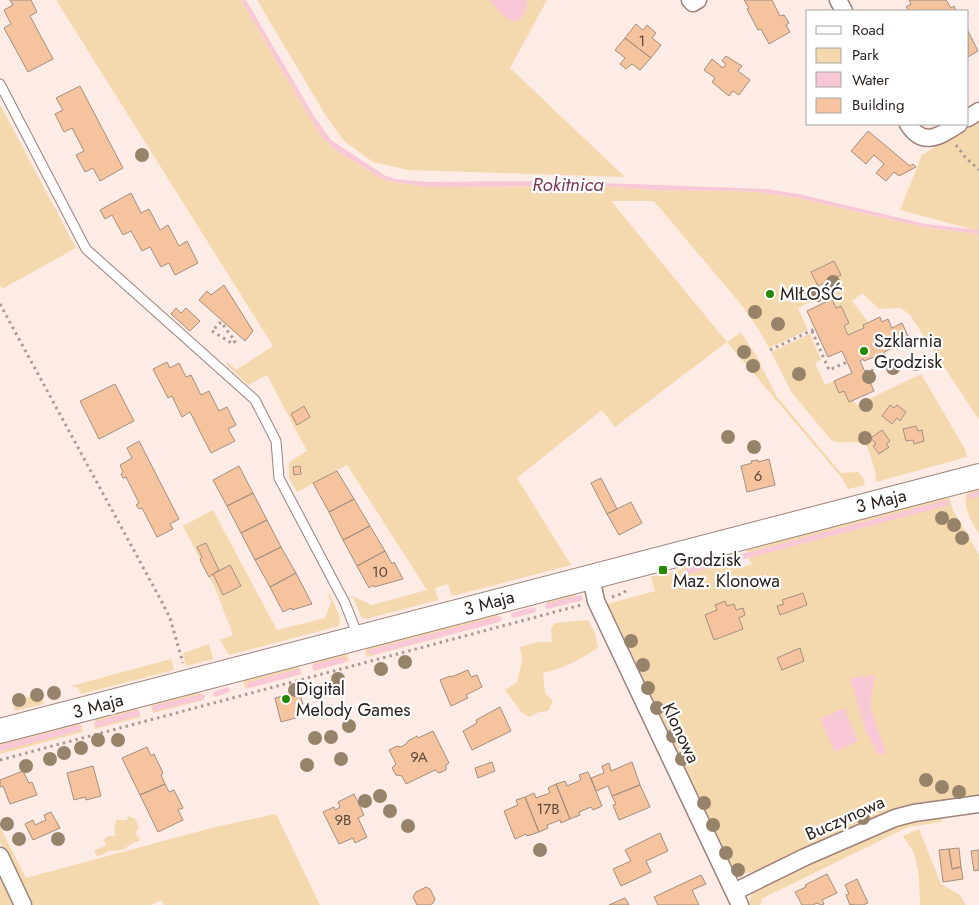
<svg xmlns="http://www.w3.org/2000/svg" width="979" height="905" font-family="Jost,sans-serif">
  <style>
    .green { fill: #f5d9ae; fill-rule: evenodd }
    .water { fill: #f9c8d7 }
    .lines { fill: none; stroke-linecap: round; stroke-linejoin: round }
    .stream { stroke: #f9c8d7; stroke-width: 5.5 }
    .building { fill: #f5c49f; stroke: #a38e7e }
    .lane-casing { stroke: #9c827a; stroke-width: 11 }
    .street-casing { stroke: #9c827a; stroke-width: 19 }
    .secondary-casing { stroke: #9c827a; stroke-width: 26 }
    .path { stroke: #a99a95; stroke-width: 3; stroke-dasharray: 2.5 4; stroke-linecap: butt }
    .lane { stroke: #fff; stroke-width: 9 }
    .street { stroke: #fff; stroke-width: 16 }
    .secondary { stroke: #fff; stroke-width: 24 }
    .tree { fill: #978369 }
    .poi-dot { fill: #228900; stroke: #fff; stroke-width: 2 }
    .labels { text-anchor: middle; dominant-baseline: central; stroke-width: 4.5; stroke-linejoin: round; paint-order: stroke }
    .number-label { font-size: 15px; fill: #5b483b }
    .poi-label { font-size: 18px; fill: #281e1a; stroke: #fff; text-anchor: start }
    .street-label { font-size: 18px; fill: #281e1a; stroke: #fff }
    .water-label { font-size: 19px; font-style: italic; fill: #803854; stroke: #fff }
  </style>
  <rect width="100%" height="100%" fill="#fdebe5"/>
  <path class="green" d="M56,0H241L310,118L324,139L337,151L384,180L426,187L602,186L655,190L741,191L766,193L798,198L924,227L979,234V420L910,315L901,308L879,309L862,293L852,301L868,322L863,325L864,328L848,335L844,326L849,323L841,306L836,308L829,298L835,295L829,281L841,275L834,261L811,272L823,296L798,308L808,330L769,348L759,330L743,307L654,201H611L727,342L741,332L758,359L777,397L841,473L858,472L863,477L865,485L848,489L842,478L727,342L615,427L602,410L517,478L571,565L452,596L448,584L435,588L438,600L366,619L362,618L352,596L372,605L427,590L347,465L297,492L289,478V462L307,451L267,375L248,385L226,364L228,362L236,370L273,346Z
    M257,0H547L510,68L625,177L408,170L373,162L344,141L326,116Z
    M0,104L76,248L2,289L0,284Z
    M979,120V231L900,210L922,155Z
    M810,334L821,360L815,363L825,385L834,381L839,393L844,391L849,402L854,400L856,405L921,374L965,449L967,457L876,482L875,470L867,446C856,439 842,445 831,440L792,393L771,352ZM890,405L894,408L897,405L906,413L900,420L897,418L892,424L882,416ZM916,426L918,431L922,430L924,441L914,444L913,440L906,441L903,429ZM882,430L890,440L886,444L889,447L879,454L873,446L876,444L871,438Z
    M979,487V534C971,522 961,503 968,490Z
    M946,496L950,499L953,510L979,555V797L888,813L814,843L756,871C744,875 734,873 728,862L607,604L655,591L651,577L682,569V565L736,550L740,563L739,568L753,564L750,561L746,548Z
    M213,510L277,630L325,618L331,602L328,595L330,594L340,617L339,626L229,655L220,640L233,635L215,588L183,526Z
    M568,594L578,596L583,599L547,609L546,604L549,599Z
    M494,613L500,617L501,621L367,657L365,652L368,646Z
    M588,620L595,633L598,648C581,659 562,669 543,673L545,693L553,701L548,711L539,712L530,717L522,713L505,690L517,682L522,661L520,647L538,642H552L551,628L555,623Z
    M209,644L213,659L186,666L183,653Z
    M343,653L348,656L349,661L314,671L312,666L315,660Z
    M171,659L174,670L81,694L78,688L71,686Z
    M294,665L300,668L302,674L245,689L243,683L246,678Z
    M196,691L201,694L204,700L153,713L151,706L154,701Z
    M40,694L44,704L15,711L12,701Z
    M134,707L139,710L141,717L95,729L94,722L96,717Z
    M76,722L81,725L83,732L0,754V741Z
    M276,814L320,905H164L161,900L151,905H30L0,842V827L26,878L215,827Z
    M128,816L135,819L139,827L135,834L140,838L138,842H134L123,850L109,851L102,855L97,856L94,850L106,846L104,841L106,837L116,835L114,830L116,820H127Z
    M942,816V822L908,827L763,898L760,905H749L751,896L756,889L886,827L900,822Z
    M919,829L941,884L960,895L966,905H920L919,876L914,853L903,836Z
    M0,878L13,905H0Z"/>
  <path class="water" d="M241,0H246L314,116L331,140L384,175L395,179L426,182L549,181L767,189L798,194L926,224L979,230V234L924,227L798,198L766,193L741,191L655,190L602,186L426,187L384,180L337,151L324,139L310,118Z
    M489,0H525L527,2C527,12 523,19 514,22L505,17Z
    M875,675L870,706L886,753L878,755L866,732L850,678Z
    M844,708L858,741L835,752L820,719Z"/>
  <g class="lines">
    <path class="stream" d="M971,496L979,494
      M688,571L946,503
      M548,606L580,598
      M514,615L533,610
      M372,652L499,619
      M315,667L343,660
      M250,685L298,672
      M216,694L227,690
      M155,708L202,697
      M97,724L137,713
      M0,748L78,728"/>
  </g>
  <path class="building" d="M10,0H31L37,12L30,16L53,59L28,72L4,28L11,24L4,10L13,5Z
    M744,0H772L780,16L784,15L789,23L786,25L790,32L769,44L761,29L758,30L747,9L749,8Z
    M909,0H946L951,8L954,6L956,11H909L906,7L911,4Z
    M636,24L643,30L647,25L656,33L652,38L661,45L651,58L625,38Z
    M968,31L978,51L968,57Z
    M625,38L651,58L640,70L632,64L626,69L620,64L625,58L615,50Z
    M726,56L742,66L738,71L750,80L739,95L733,91L729,96L712,82L715,78L704,70L712,59L723,68L726,64L722,61Z
    M80,86L123,168L100,181L93,168L85,172L76,155L84,151L72,128L64,132L55,114L63,110L56,98Z
    M868,131L910,166L913,164L916,167L899,176L894,172L886,181L876,173L884,164L874,155L866,164L851,151Z
    M131,193L141,213L149,209L160,230L168,225L179,246L187,241L198,263L175,275L169,263L161,267L150,247L142,251L131,231L123,235L112,215L105,219L100,210Z
    M834,261L841,275L818,286L811,272Z
    M224,285L253,331L245,341L199,300L207,291L211,295Z
    M832,299L836,308L841,306L849,323L844,326L848,335L864,328L863,325L880,317L882,322L888,319L892,328L902,323L910,340L884,352L888,358L877,363L874,357L864,361L863,359L860,361L874,391L849,402L844,391L839,393L834,381L852,373L842,351L828,357L807,311Z
    M176,308L181,313L186,308L200,321L190,331L171,314Z
    M167,362L170,368L179,363L186,377L191,375L201,395L209,391L219,411L227,407L236,425L228,429L235,441L211,453L190,412L182,417L172,396L168,398L153,369Z
    M115,384L134,421L99,439L80,401Z
    M890,405L894,408L897,405L906,412L900,421L897,418L892,424L882,416Z
    M304,406L310,417L297,425L291,414Z
    M916,426L918,431L922,430L924,441L914,444L913,440L906,441L903,429Z
    M882,430L890,441L886,444L889,447L879,454L873,446L876,444L871,438Z
    M139,441L179,519L170,524L173,529L157,537L142,508L139,509L136,505L139,503L126,477L123,478L121,474L123,472L120,465L132,458L127,448Z
    M769,459L775,485L747,492L741,466L752,463L751,461L758,460V462Z
    M239,466L253,493L227,506L213,480Z
    M300,466L301,474L294,475L293,467Z
    M337,471L354,499L329,512L313,483Z
    M601,478L617,509L607,514L591,483Z
    M253,493L267,520L241,533L227,506Z
    M354,499L370,526L343,540L329,512Z
    M631,502L642,523L619,535L607,514Z
    M267,520L281,547L255,560L241,533Z
    M370,526L385,551L357,566L343,540Z
    M206,543L219,570L209,577L200,560L202,557L197,547Z
    M281,547L296,573L270,587L255,560Z
    M385,551L392,564L394,562L403,579L374,587L373,585L369,588L357,566Z
    M230,565L241,586L223,595L213,574Z
    M296,573L312,604L292,610L291,608L283,612L270,587Z
    M803,593L807,605L780,615L777,606L784,604L782,600Z
    M725,601L727,606L734,604L736,610L743,608L745,615L739,618L743,629L714,640L705,615L717,610L715,605Z
    M800,648L804,661L782,670L777,658Z
    M468,670L471,677L477,675L482,687L466,695L468,698L451,706L440,680L450,676L451,677Z
    M299,692L303,704L296,706L299,717L281,722L275,698Z
    M500,707L511,731L472,750L463,731L477,723L476,720Z
    M433,731L449,763L446,765V770L439,773L435,770L406,784L402,776L396,775L392,768L396,764L389,750L397,746L401,747L406,744L408,741L417,736L418,738Z
    M147,747L151,756L154,754L163,773L161,775L165,784L140,795L122,758Z
    M492,762L495,771L478,778L475,768Z
    M632,762L640,785L612,796L608,786L596,791L591,778L604,773L602,766L609,763L611,771Z
    M93,766L101,796L86,800L85,797L74,800L67,773Z
    M23,771L29,783L32,782L37,795L10,804L3,786L0,787V780Z
    M588,772L602,806L593,810L591,807L579,812L580,815L570,819L556,784L565,781L567,786L581,780L579,775Z
    M165,784L169,792L174,790L183,808L178,810L183,820L158,832L140,795Z
    M556,784L570,819L561,823L560,820L547,825L548,828L539,832L525,797L534,793L536,798L550,793L548,788Z
    M640,785L650,807L619,820L613,805L616,804L612,796Z
    M354,794L364,815L358,818L367,837L355,843L353,838L339,844L323,812L334,807L335,810L340,807L338,802Z
    M525,797L539,832L527,836L526,834L515,839L504,811L518,805L516,800Z
    M51,812L60,828L33,840L25,824L33,820L35,825L46,820L44,815Z
    M660,833L668,851L646,861L651,872L621,886L613,869L631,861L625,850Z
    M959,848L961,867L952,869L949,849Z
    M949,849L952,869L961,867L963,879L943,882L939,850Z
    M979,850V870L974,871L971,851Z
    M827,874L837,893L822,900L824,904L821,905L817,903L813,905H802L795,892L806,887L805,885Z
    M701,875L706,884L692,890L699,905H658L654,897Z
    M857,879L868,903L863,905H854L853,904L850,905L846,895L849,894L845,885Z
    M426,887L430,889L435,899L433,903L430,905H417L413,897L416,892Z
    M625,898L629,905H609Z"/>
  <g class="lines">
    <defs>
      <path id="lane" d="M0,84L86,249L255,400L276,441L279,478L345,603L358,636"/>
      <path id="street" d="M690,0L693,3L698,0
        M838,0L844,11
        M968,118L979,111
        M908,124C923,148 940,136 959,124
        M591,577L596,601L740,905
        M0,856L23,905
        M734,892L805,857L895,818L914,813L979,804"/>
      <path id="secondary" d="M0,731L979,476"/>
    </defs>
    <use href="#lane" class="lane-casing"/>
    <use href="#street" class="street-casing"/>
    <use href="#secondary" class="secondary-casing"/>
    <path class="path" d="M956,145L966,158L979,170
      M0,304L163,604L170,618L183,663
      M212,331L233,344L235,341L221,322L214,329
      M812,331L829,370L847,362
      M770,350L815,329
      M882,360L885,367
      M865,372L869,370L876,371
      M612,597L624,593L627,589
      M0,760L581,605"/>
    <use href="#lane" class="lane"/>
    <use href="#street" class="street"/>
    <use href="#secondary" class="secondary"/>
  </g>
  <g class="tree">
    <circle cx="142" cy="155" r="7"/>
    <circle cx="833" cy="282" r="7"/>
    <circle cx="817" cy="295" r="7"/>
    <circle cx="755" cy="312" r="7"/>
    <circle cx="778" cy="324" r="7"/>
    <circle cx="744" cy="352" r="7"/>
    <circle cx="916" cy="364" r="7"/>
    <circle cx="753" cy="366" r="7"/>
    <circle cx="893" cy="368" r="7"/>
    <circle cx="799" cy="374" r="7"/>
    <circle cx="869" cy="377" r="7"/>
    <circle cx="866" cy="405" r="7"/>
    <circle cx="728" cy="437" r="7"/>
    <circle cx="865" cy="438" r="7"/>
    <circle cx="754" cy="447" r="7"/>
    <circle cx="942" cy="518" r="7"/>
    <circle cx="954" cy="525" r="7"/>
    <circle cx="962" cy="538" r="7"/>
    <circle cx="631" cy="641" r="7"/>
    <circle cx="405" cy="662" r="7"/>
    <circle cx="643" cy="665" r="7"/>
    <circle cx="381" cy="669" r="7"/>
    <circle cx="338" cy="679" r="7"/>
    <circle cx="648" cy="688" r="7"/>
    <circle cx="295" cy="690" r="7"/>
    <circle cx="54" cy="693" r="7"/>
    <circle cx="37" cy="695" r="7"/>
    <circle cx="19" cy="700" r="7"/>
    <circle cx="657" cy="708" r="7"/>
    <circle cx="349" cy="726" r="7"/>
    <circle cx="673" cy="736" r="7"/>
    <circle cx="331" cy="737" r="7"/>
    <circle cx="315" cy="738" r="7"/>
    <circle cx="98" cy="740" r="7"/>
    <circle cx="118" cy="740" r="7"/>
    <circle cx="81" cy="748" r="7"/>
    <circle cx="64" cy="753" r="7"/>
    <circle cx="50" cy="759" r="7"/>
    <circle cx="341" cy="759" r="7"/>
    <circle cx="682" cy="759" r="7"/>
    <circle cx="307" cy="765" r="7"/>
    <circle cx="26" cy="766" r="7"/>
    <circle cx="926" cy="780" r="7"/>
    <circle cx="942" cy="787" r="7"/>
    <circle cx="959" cy="792" r="7"/>
    <circle cx="380" cy="796" r="7"/>
    <circle cx="365" cy="801" r="7"/>
    <circle cx="704" cy="803" r="7"/>
    <circle cx="390" cy="811" r="7"/>
    <circle cx="863" cy="818" r="7"/>
    <circle cx="7" cy="824" r="7"/>
    <circle cx="713" cy="825" r="7"/>
    <circle cx="408" cy="826" r="7"/>
    <circle cx="19" cy="839" r="7"/>
    <circle cx="58" cy="839" r="7"/>
    <circle cx="540" cy="850" r="7"/>
    <circle cx="726" cy="853" r="7"/>
    <circle cx="738" cy="870" r="7"/>
  </g>
  <g class="poi-dot">
    <circle cx="770" cy="294" r="5"/>
    <circle cx="864" cy="351" r="5"/>
    <rect x="658" y="565" width="10" height="10" rx="2.5"/>
    <circle cx="286" cy="699" r="5"/>
  </g>
  <g class="labels">
    <g class="number-label">
      <text x="642" y="41">1</text>
      <text x="758" y="476">6</text>
      <text x="380" y="572">10</text>
      <text x="419" y="757">9A</text>
      <text x="548" y="809">17B</text>
      <text x="343" y="820">9B</text>
    </g>
    <g class="poi-label">
      <text x="780" y="294">MIŁOŚĆ</text>
      <text x="874" y="341">Szklarnia<tspan x="874" dy="21">Grodzisk</tspan></text>
      <text x="673" y="560">Grodzisk<tspan x="673" dy="21">Maz. Klonowa</tspan></text>
      <text x="296" y="689">Digital<tspan x="296" dy="21">Melody Games</tspan></text>
    </g>
    <g class="street-label">
      <text transform="translate(881 501) rotate(-14)">3 Maja</text>
      <text transform="translate(489 603) rotate(-15)">3 Maja</text>
      <text transform="translate(98 706) rotate(-15)">3 Maja</text>
      <text transform="translate(681 733) rotate(65)">Klonowa</text>
      <text transform="translate(845 818) rotate(-24)">Buczynowa</text>
    </g>
    <g class="water-label">
      <text x="568" y="184">Rokitnica</text>
    </g>
  </g>
  <rect x="806" y="10" width="162" height="115" fill="#ffffff" stroke="#a9a5a3"/>
  <rect x="816" y="26" width="25" height="8" fill="#ffffff" stroke="#a9a5a3"/>
  <text x="852" y="35" font-size="15" fill="#281e1a">Road</text>
  <rect x="816" y="48" width="25" height="15" fill="#f5d9ae" stroke="#a9a5a3"/>
  <text x="852" y="60" font-size="15" fill="#281e1a">Park</text>
  <rect x="816" y="72" width="25" height="15" fill="#f9c8d7" stroke="#a9a5a3"/>
  <text x="852" y="85" font-size="15" fill="#281e1a">Water</text>
  <rect x="816" y="98" width="25" height="15" fill="#f5c49f" stroke="#a9a5a3"/>
  <text x="852" y="110" font-size="15" fill="#281e1a">Building</text>
</svg>
